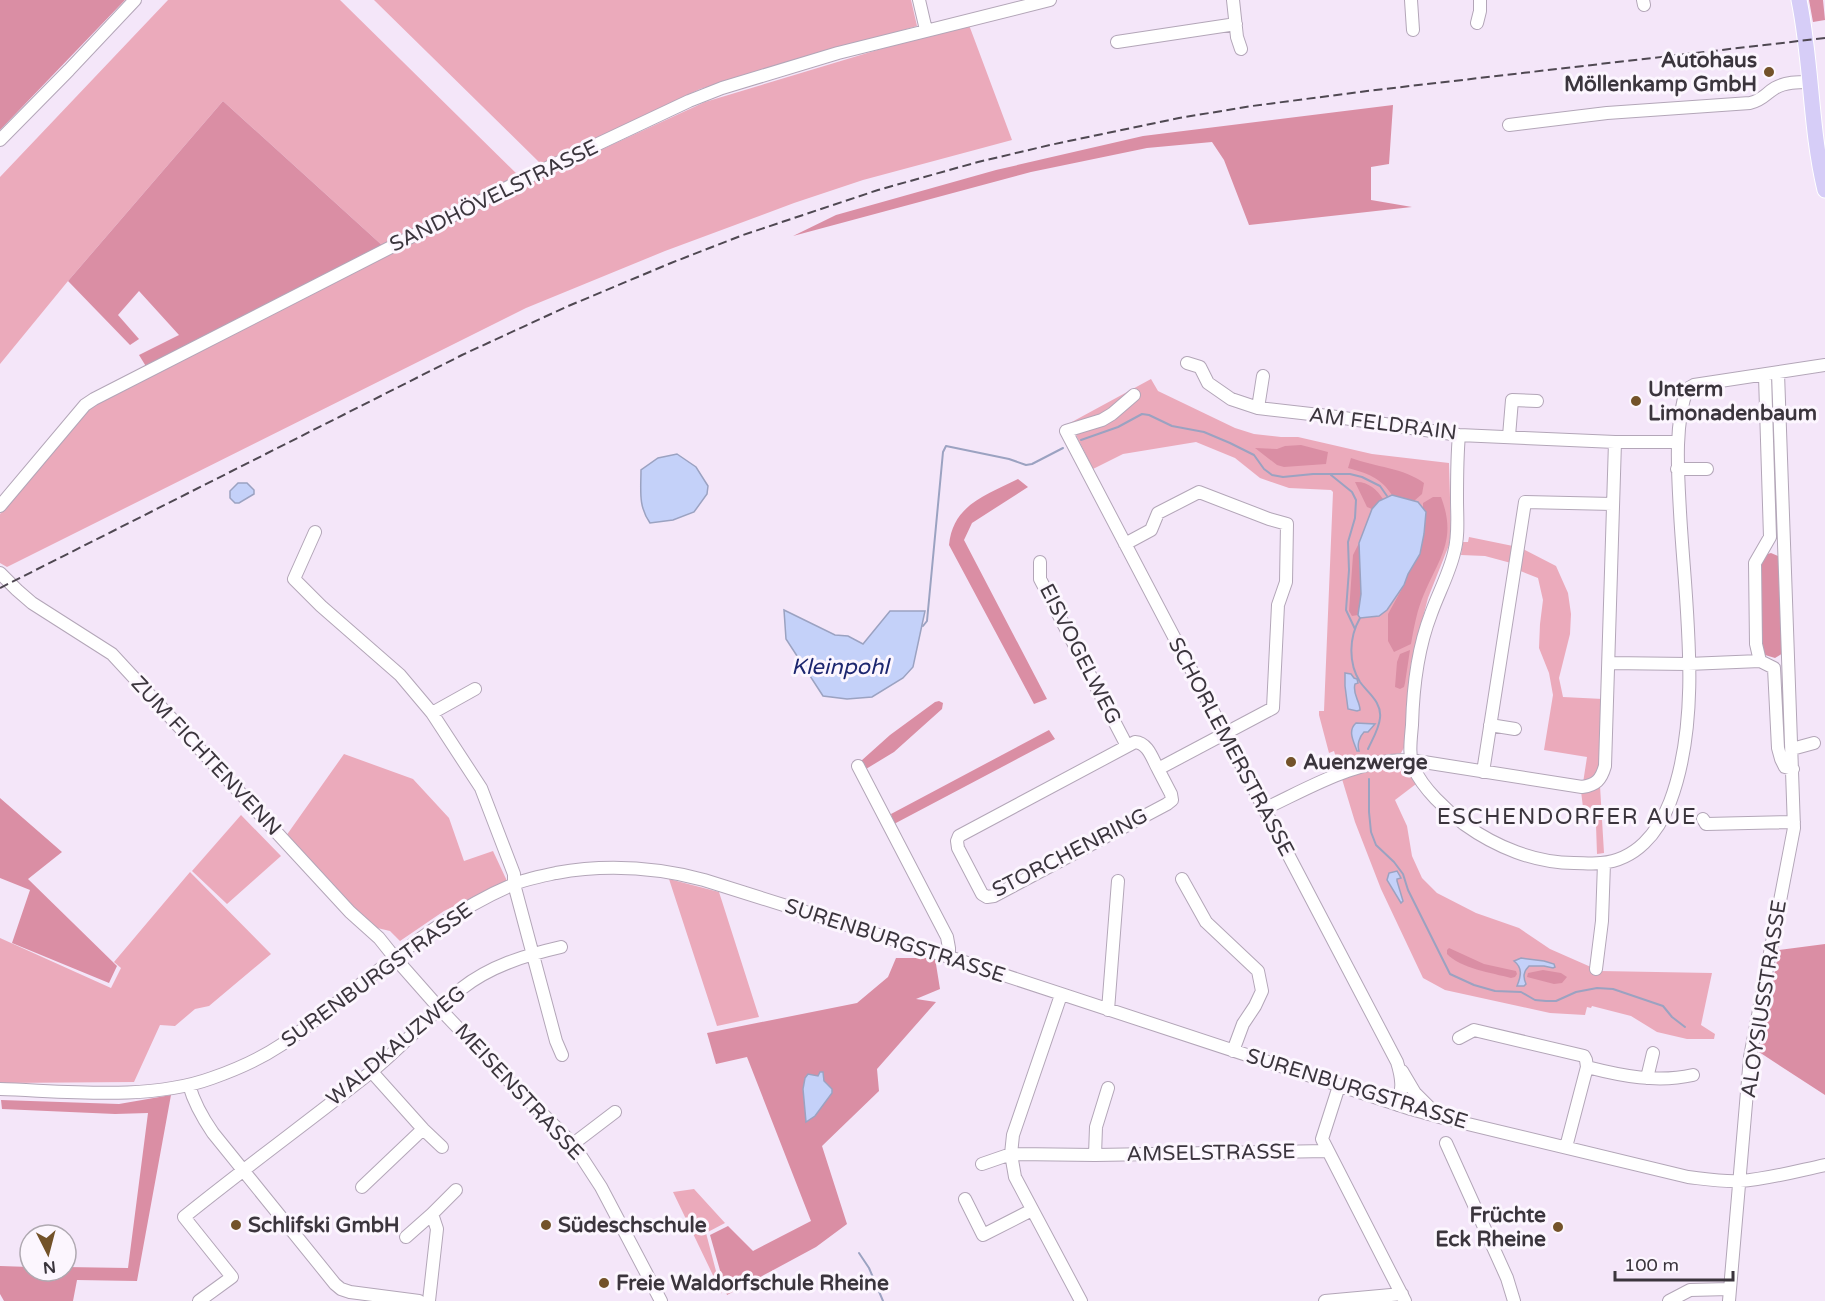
<svg xmlns="http://www.w3.org/2000/svg" width="1825" height="1301" font-family="'Varela Round',sans-serif">
  <style>
    .green { fill: #ebaabb }
    .forest { fill: #da8ea4 }
    .water { fill: #c4d1f9; stroke: #9ba2c1; stroke-width: 1.5 }
    .lines { fill: none; stroke-linecap: round; stroke-linejoin: round }
    .stream { stroke: #9ba2c1; stroke-width: 2 }
    .minor-casing { stroke: #b3a6b8; stroke-width: 14 }
    .major-casing { stroke: #fff; stroke-width: 17 }
    .minor { stroke: #fff; stroke-width: 12 }
    .major { stroke: #d6cdf7; stroke-width: 15 }
    .rail { stroke: #4f4852; stroke-width: 2; stroke-dasharray: 9 4.5; stroke-linecap: butt }
    .poi-dot { fill: #735229; stroke: #fcf6fe; stroke-width: 2 }
    .labels { text-anchor: middle; dominant-baseline: central; stroke-width: 6; stroke-linejoin: round; paint-order: stroke }
    .poi-label { font-size: 21px; font-weight: bold; fill: #3b353d; stroke: #fcf6fe; text-anchor: start }
    .street-label { font-size: 21px; fill: #3b353d; stroke: #fcf6fe }
    .water-label { font-size: 22px; font-style: italic; fill: #1c266f; stroke: #fcf6fe }
    .neighbourhood-label { font-size: 22px; letter-spacing: 1.5px; fill: #3b353d; stroke: #fcf6fe }
  </style>
  <rect width="100%" height="100%" fill="#f4e6f9"/>
  <path class="green" d="M168,0H340L519,176L384,247L223,101L68,281L0,364V177Z
    M374,0H911L917,26L700,89L541,164Z
    M969,25L1012,140L863,180L794,203L665,251L526,308L7,567L0,563V514L92,405L354,271L533,181L705,102L927,35Z
    M1151,379L1158,391L1235,428L1254,434L1281,437H1298L1372,454L1449,463L1451,532L1449,545L1428,598L1411,663L1407,703L1406,744L1401,753L1364,760L1339,768L1334,751L1329,753L1319,715V711H1324L1333,492L1331,490L1289,488L1260,478L1235,458L1196,442L1123,454L1093,469L1070,423Z
    M1469,537L1513,546L1511,563L1485,556L1461,555L1463,542H1468Z
    M1521,548L1556,566L1568,593L1571,614L1570,634L1559,678L1563,697L1603,699L1601,767L1597,777L1583,783L1587,757L1544,750L1553,695L1549,673L1539,648L1540,624L1543,600L1538,578L1518,570Z
    M344,754L413,779L449,818L464,861L493,851L507,881L444,911L400,941L390,931L373,927L286,836Z
    M1399,766L1408,770L1416,784L1395,800L1407,826L1412,856L1422,878L1437,893L1476,913L1519,928L1550,949L1600,971L1712,973L1701,1025L1715,1034L1714,1039H1687L1657,1032L1631,1016L1592,1006L1591,1008L1587,1007L1585,1015L1550,1013L1445,990L1423,978L1381,889L1355,822L1342,779L1373,770Z
    M1600,786L1604,853L1597,854L1596,825L1585,824L1581,791Z
    M241,815L281,856L227,904L192,871Z
    M190,872L271,954L209,1006L195,1009L175,1026L160,1025L134,1082L0,1083V938L111,988L121,968L114,962Z
    M669,879L719,892L759,1017L717,1026Z
    M694,1189L725,1223L706,1233L722,1294L673,1192Z"/>
  <path class="forest" d="M0,0H125L0,130Z
    M1809,0H1823L1825,20L1813,22Z
    M223,101L384,247L147,368L139,355L179,335L139,291L118,315L139,339L130,345L68,281Z
    M1393,105L1389,164L1371,167V200L1412,207L1249,225L1224,160L1212,142L1147,148L1031,172L793,236L836,215L996,170L1143,136Z
    M1301,445L1328,452L1326,464L1284,467L1277,465L1255,448L1277,449L1285,446Z
    M1351,458C1375,467 1404,468 1424,483L1422,494L1414,501L1392,495C1381,478 1367,473 1348,468Z
    M1018,479L1028,487L972,523L964,540L1047,699L1034,704L949,545C953,504 987,495 1018,479Z
    M1355,482C1367,481 1377,489 1383,499L1372,509L1367,507Z
    M1433,497H1441C1457,539 1440,557 1424,594C1417,610 1414,627 1411,644L1394,652L1388,641V614L1404,585L1408,574L1420,554L1424,534L1426,512L1423,508V503Z
    M1359,543L1361,594L1358,615L1352,616L1349,611L1353,555Z
    M1771,553L1778,556L1781,561L1783,653L1775,658L1765,655L1763,651L1759,567L1764,555Z
    M1410,650L1405,683L1404,687L1400,689L1395,687L1397,662L1400,654Z
    M939,701L943,703L942,709L894,752L866,769L861,761L890,735L935,702Z
    M1049,730L1055,739L894,824L891,814Z
    M0,798L62,852L28,879L117,966L109,983L12,943L30,890L0,878Z
    M1825,944V1095L1759,1052L1779,950Z
    M1449,948L1484,964L1516,971L1517,974L1515,977L1511,978C1492,973 1460,968 1447,954V950Z
    M896,958H935L940,989L916,999L936,1002L877,1069L879,1091L822,1146L847,1224L816,1247L727,1295L710,1235L728,1226L753,1251L811,1221L747,1057L716,1064L707,1033L857,1003L888,977Z
    M1543,970L1561,973L1567,977L1562,983L1554,984L1527,977L1528,973Z
    M171,1095L137,1281L77,1280L73,1301H4L0,1294V1266L30,1267V1271H66V1267L128,1268L148,1113L115,1114L2,1109L1,1100L119,1104Z"/>
  <path class="water" d="M677,454L696,467L708,486L707,494L694,512L673,520L650,523C638,506 641,490 641,470L658,458Z
    M238,483H247L254,490V494L239,503H235L230,498V491Z
    M1392,495L1418,502L1426,512L1424,534L1420,554L1408,574L1404,585L1387,610L1379,616L1360,618L1358,615L1361,594L1359,543L1372,509L1379,501Z
    M784,610L835,635L848,636L863,644L890,611H925L913,667L903,678L872,697L847,699L823,696L786,639Z
    M1345,673L1351,674L1354,678L1357,679L1358,683L1355,684C1352,694 1360,701 1360,710L1357,711L1348,709L1345,686Z
    M1356,723L1375,724L1368,732H1364C1359,737 1357,745 1359,751H1357C1354,742 1347,731 1356,723Z
    M1397,871L1401,878L1397,879V881L1403,901L1401,903L1387,880L1389,873Z
    M1521,958L1544,961L1554,964L1555,967L1553,968L1544,966H1529C1523,972 1523,977 1526,984L1524,986H1517C1521,976 1523,968 1514,961Z
    M820,1072H823L824,1081L832,1089V1093L815,1116L806,1122L803,1089L805,1078L808,1074L818,1076Z"/>
  <g class="lines">
    <path class="stream" d="M1081,440L1118,427L1142,414L1149,415L1172,426L1204,432L1230,443L1254,455L1264,469L1272,475L1283,477L1313,474H1350L1362,477L1380,486L1387,496
      M1331,475L1352,492L1356,500L1355,518L1348,542L1349,570L1346,610L1355,629
      M1360,618C1349,637 1348,663 1360,682C1368,693 1382,702 1380,718C1379,729 1372,740 1368,749
      M923,626L927,621L943,452L946,446L1009,459L1026,465L1032,464L1063,448
      M1369,779V812L1371,832L1376,845L1394,862L1403,874L1408,890L1450,974L1474,985L1495,991L1521,992L1535,1000L1546,1001H1556L1576,992L1597,988L1613,989L1663,1006L1672,1017L1685,1027
      M859,1253L869,1268L883,1301"/>
    <defs>
      <path id="minor" d="M919,0L926,30
        M1233,0L1237,37L1241,49
        M1411,0L1413,30
        M1643,0L1644,5
        M1477,23L1480,11V0
        M1117,42L1236,24
        M1509,125L1607,113L1750,103C1763,100 1765,94 1775,88C1785,82 1798,82 1810,82
        M0,140L69,70L135,0
        M1187,363L1200,367L1208,383L1231,399L1258,408L1337,417L1459,435L1615,442H1678
        M1765,376L1770,537L1755,563L1756,644L1760,661L1774,668L1778,748L1781,759L1785,767L1793,769
        M1134,395L1112,414L1102,420L1066,431L1397,1062C1402,1078 1403,1089 1398,1105
        M1258,408L1263,376
        M1459,435C1457,456 1457,478 1457,499C1457,517 1459,536 1454,553C1449,574 1438,594 1431,614C1417,650 1413,687 1412,725C1411,738 1408,756 1414,768C1422,788 1447,811 1464,824C1496,847 1535,863 1574,863C1583,863 1593,864 1601,863C1636,860 1658,833 1670,802C1703,715 1685,604 1680,512C1678,474 1674,425 1687,389L1694,385L1825,365
        M1509,436L1512,400L1537,401
        M1677,469H1707
        M0,506L85,405L94,399L530,176L689,101L722,88L838,53L1050,0
        M315,532L294,579L321,606L400,675L432,713L481,788L514,874V884L556,1041L562,1055
        M1125,544L1151,530L1158,513L1199,492L1269,519L1287,524L1286,582L1278,605L1273,708L1158,769L1171,794L1172,800L1167,804L994,896L987,897L982,894L958,848L957,841L959,836L1135,742C1148,743 1152,758 1158,769
        M1040,562V579L1127,746
        M0,573L17,590L32,603L112,654L350,912L379,938L395,958L440,1009L505,1077L573,1144L601,1187L661,1301
        M1609,663L1688,664L1760,661
        M432,713L475,689
        M1490,725L1515,729
        M1792,749L1814,743
        M858,766L947,937L949,948V957
        M1483,772L1525,502L1613,504
        M1264,809C1311,787 1358,758 1411,760L1582,787C1596,785 1601,780 1605,766L1615,442
        M1703,819L1706,824L1794,822
        M1182,879L1206,922L1258,971L1262,991L1255,1006L1243,1024L1233,1051
        M1596,969L1602,921L1604,863
        M1061,995L1013,1135L1011,1154L1015,1177L1081,1301
        M1108,1010L1118,881
        M1459,1038L1474,1030L1584,1056L1586,1060L1587,1067
        M371,1071L423,1129L442,1147
        M1402,1071L1415,1093L1437,1115
        M1647,1078L1653,1053
        M189,1085C194,1103 202,1117 213,1133L335,1284L341,1289L350,1292L419,1301
        M1339,1086L1322,1139L1405,1301
        M0,1089C66,1091 149,1101 212,1078C235,1070 260,1059 281,1045C303,1031 322,1014 343,998C396,957 450,911 512,885C525,879 542,876 556,873C606,864 655,867 704,880L949,957L1411,1109L1447,1119L1688,1177C1705,1179 1723,1182 1740,1181C1769,1179 1797,1171 1825,1165
        M1446,1143L1507,1278L1514,1301
        M573,1144L615,1112
        M1566,1147L1587,1067C1622,1076 1657,1083 1693,1075
        M1095,1155L1096,1127L1108,1088
        M982,1164L1011,1154L1095,1155L1327,1151
        M362,1187L423,1129
        M965,1199L983,1235L1032,1210
        M406,1237L432,1214
        M199,1301L232,1277L184,1217C246,1167 309,1121 371,1072C403,1046 430,1015 461,989C490,966 526,955 561,947
        M429,1301L437,1229L432,1214L456,1190
        M1325,1301L1402,1294
        M1669,1301L1690,1290L1729,1289
        M1729,1301L1750,1057L1794,828L1778,373"/>
      <path id="major" d="M1799,0C1812,63 1810,128 1825,190"/>
    </defs>
    <use href="#minor" class="minor-casing"/>
    <use href="#major" class="major-casing"/>
    <use href="#minor" class="minor"/>
    <use href="#major" class="major"/>
    <path class="rail" d="M0,588L462,355L566,307L671,263L743,235L878,190L978,162L1050,145L1179,118L1252,106L1367,91L1825,38"/>
  </g>
  <g class="poi-dot">
    <circle cx="1769" cy="72" r="6"/>
    <circle cx="1636" cy="401" r="6"/>
    <circle cx="1291" cy="762" r="6"/>
    <circle cx="236" cy="1225" r="6"/>
    <circle cx="546" cy="1225" r="6"/>
    <circle cx="1558" cy="1227" r="6"/>
    <circle cx="604" cy="1283" r="6"/>
  </g>
  <g class="labels">
    <g class="poi-label">
      <text x="1757" y="60" text-anchor="end">Autohaus<tspan x="1757" dy="24">Möllenkamp GmbH</tspan></text>
      <text x="1648" y="389">Unterm<tspan x="1648" dy="24">Limonadenbaum</tspan></text>
      <text x="1303" y="762">Auenzwerge</text>
      <text x="1546" y="1215" text-anchor="end">Früchte<tspan x="1546" dy="24">Eck Rheine</tspan></text>
      <text x="248" y="1225">Schlifski GmbH</text>
      <text x="558" y="1225">Südeschschule</text>
      <text x="616" y="1283">Freie Waldorfschule Rheine</text>
    </g>
    <g class="street-label">
      <text transform="translate(494 196) rotate(-26)">SANDHÖVELSTRASSE</text>
      <text transform="translate(1383 424) rotate(7)">AM FELDRAIN</text>
      <text transform="translate(1080 654) rotate(63)">EISVOGELWEG</text>
      <text transform="translate(1231 747) rotate(62)">SCHORLEMERSTRASSE</text>
      <text transform="translate(206 756) rotate(47)">ZUM FICHTENVENN</text>
      <text transform="translate(1070 853) rotate(-27)">STORCHENRING</text>
      <text transform="translate(895 941) rotate(18)">SURENBURGSTRASSE</text>
      <text transform="translate(377 975) rotate(-36)">SURENBURGSTRASSE</text>
      <text transform="translate(1764 999) rotate(-81)">ALOYSIUSSTRASSE</text>
      <text transform="translate(396 1046) rotate(-40)">WALDKAUZWEG</text>
      <text transform="translate(1357 1089) rotate(17)">SURENBURGSTRASSE</text>
      <text transform="translate(519 1092) rotate(47)">MEISENSTRASSE</text>
      <text transform="translate(1211 1153) rotate(-1)">AMSELSTRASSE</text>
    </g>
    <g class="water-label">
      <text x="840" y="667">Kleinpohl</text>
    </g>
    <g class="neighbourhood-label">
      <text x="1567" y="817">ESCHENDORFER AUE</text>
    </g>
  </g>
  <g transform="translate(48 1253) rotate(174)"><circle r="28" fill="#fcf6fe" stroke="#afa9b1" stroke-width="1.5"/>
  <path d="M0-4.5L10 22L0 15L-10 22Z" fill="#735229"/>
  <text y="-9" font-size="16" font-weight="bold" text-anchor="middle" fill="#3b353d">N</text>
  </g>
  <path d="M1615 1271v9h118v-9" fill="none" stroke="#3b353d" stroke-width="3"/>
  <text x="1624" y="1271" font-size="18" fill="#3b353d" stroke="#fcf6fe" stroke-width="4.5" paint-order="stroke">100 m</text>
</svg>
